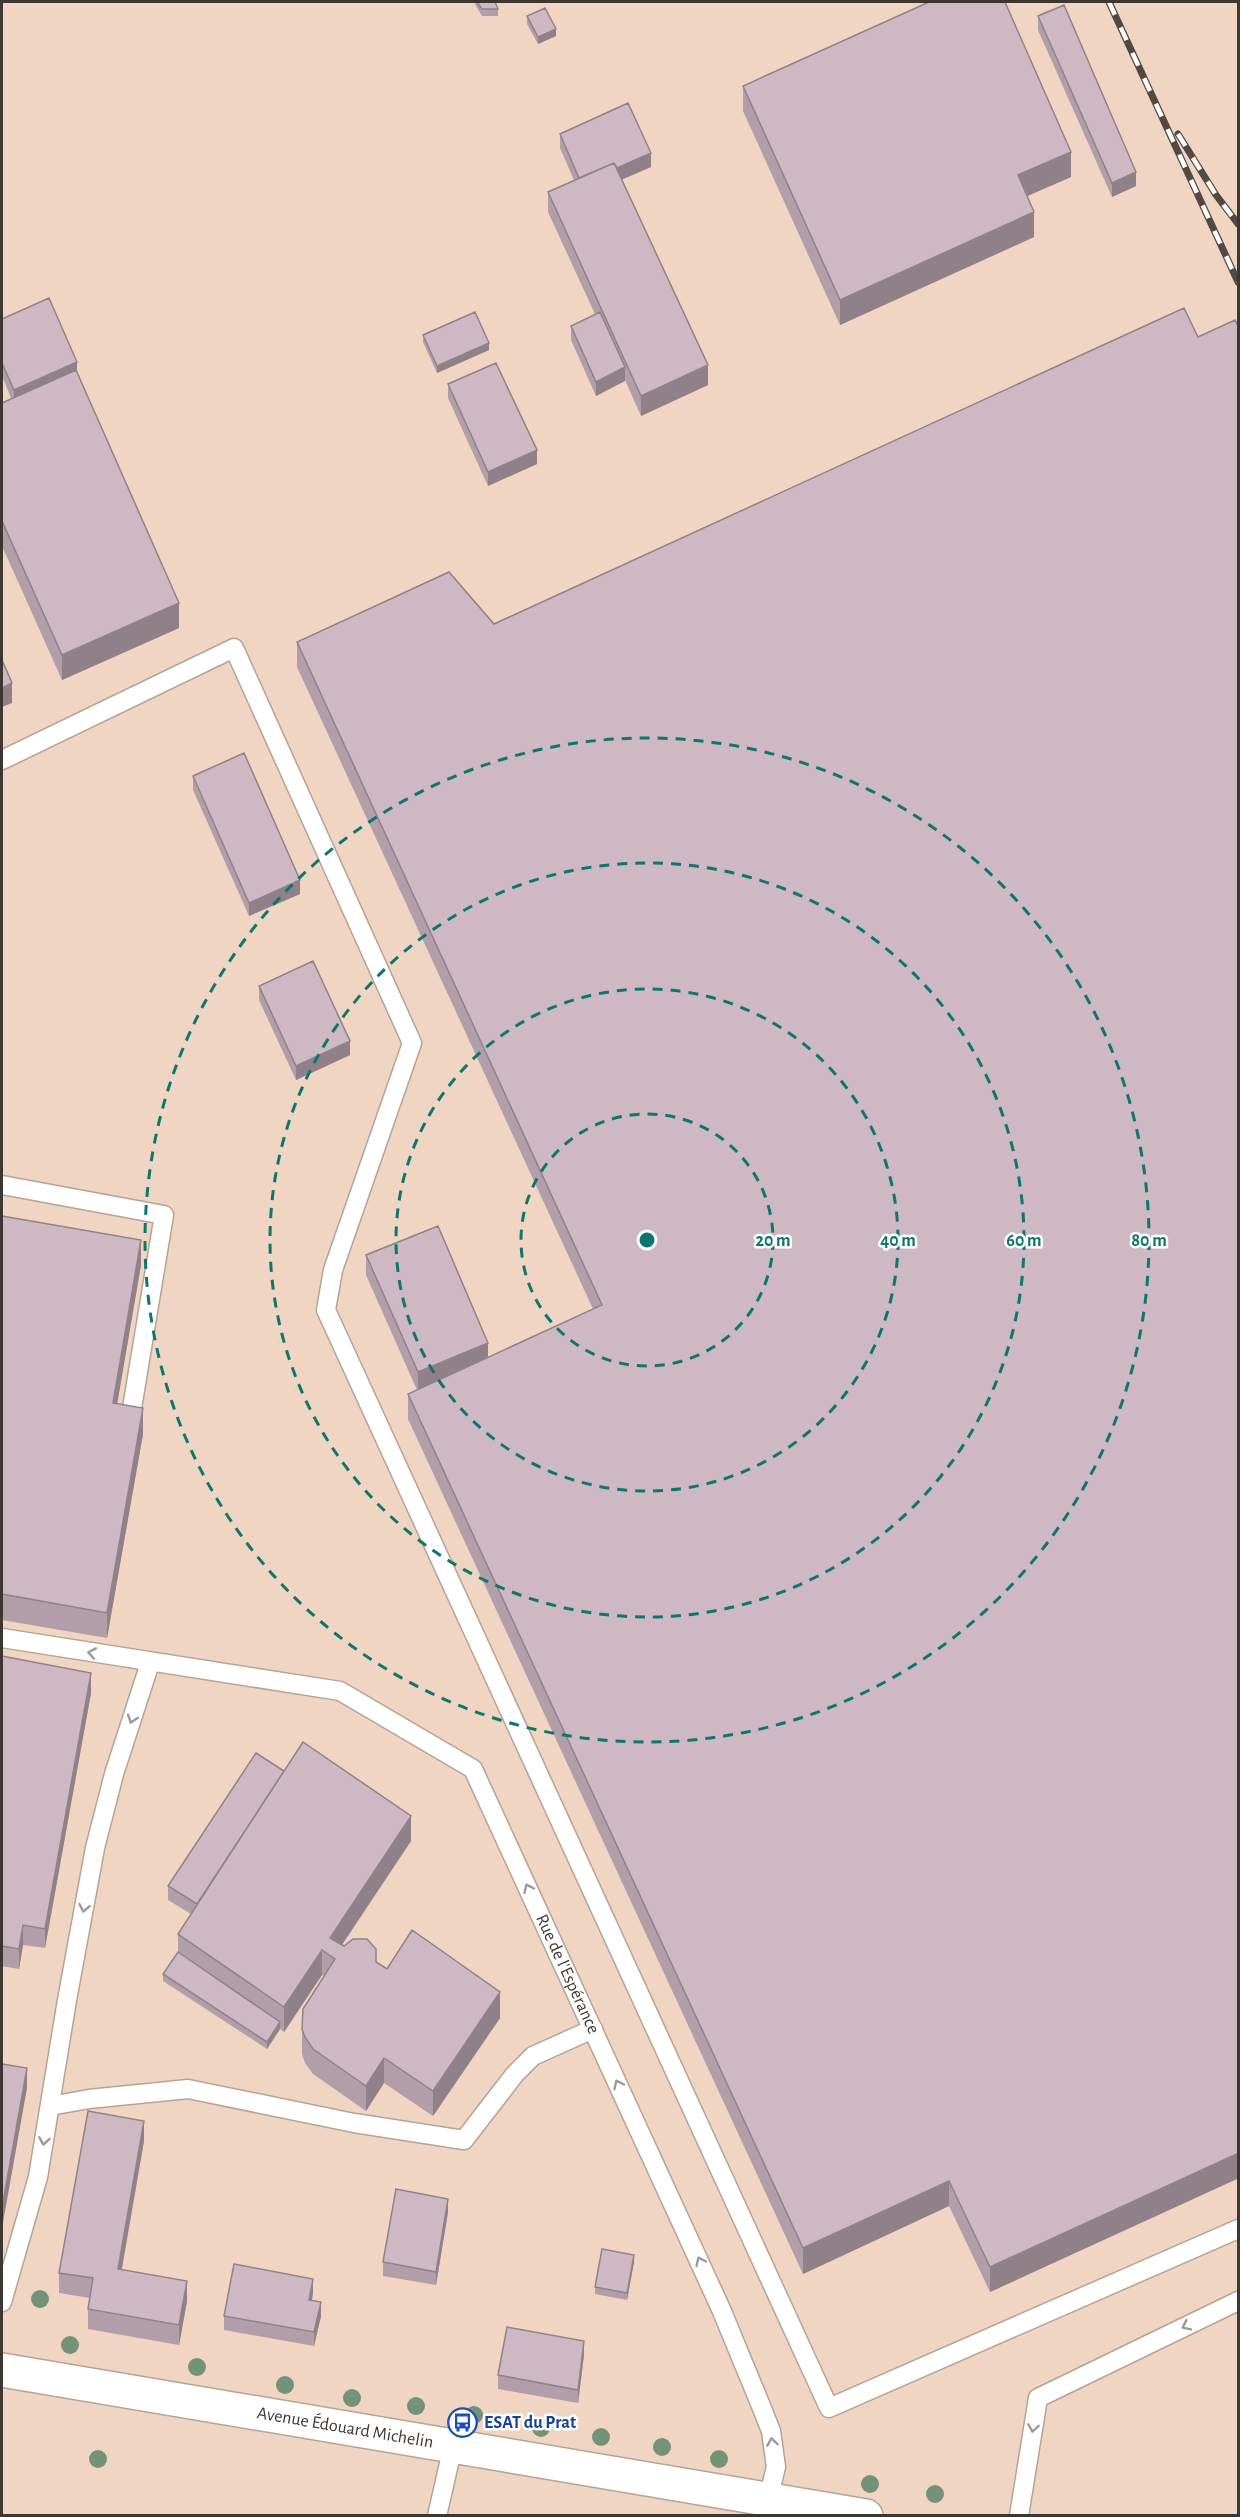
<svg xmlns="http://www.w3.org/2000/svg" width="1240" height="2517" font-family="'Alegreya Sans',sans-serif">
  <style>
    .built { fill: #f0d5c2 }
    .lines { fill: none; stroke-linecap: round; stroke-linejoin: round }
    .lane-casing { stroke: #b6a396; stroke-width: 21 }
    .secondary-casing { stroke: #b6a396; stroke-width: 36 }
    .lane { stroke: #fff; stroke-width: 18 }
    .secondary { stroke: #fff; stroke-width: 33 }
    .rail-casing { stroke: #524943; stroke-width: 7 }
    .rail { stroke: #fff; stroke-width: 4.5; stroke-dasharray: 14; stroke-linecap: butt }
    .tree { fill: #749277 }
    .wall { fill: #b19ea9 }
    .shaded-wall { fill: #908189 }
    .building { fill: #ceb8c4; stroke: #908189; stroke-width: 1.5 }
    .oneway { stroke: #9e9a98 }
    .ring { fill: none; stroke: #0f766e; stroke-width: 3; stroke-dasharray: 10 8 }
    .labels { text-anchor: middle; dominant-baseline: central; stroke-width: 5; stroke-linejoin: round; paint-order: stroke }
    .street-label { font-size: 18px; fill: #3e3631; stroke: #fff }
    .transit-label { font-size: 18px; font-weight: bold; fill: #164399; stroke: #fff; text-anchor: start }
    .centre { fill: #0f766e; stroke: #fff; stroke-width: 3 }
    .ring-label { font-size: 18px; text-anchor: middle; font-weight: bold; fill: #0f766e; stroke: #fff; stroke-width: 5; stroke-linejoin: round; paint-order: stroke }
  </style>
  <rect width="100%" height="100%" fill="#f5e1d3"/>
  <path class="built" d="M2,2H1238V2515L2,2516Z"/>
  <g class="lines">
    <defs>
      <g id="lane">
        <path d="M2,760L234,648L412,1043L333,1270L326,1310L829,2408L1238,2229"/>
        <path d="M2,1185L164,1215L132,1408"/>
        <path id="s1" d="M2,1638L340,1691L473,1769L721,2309L759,2401L771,2431L776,2467L768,2499"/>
        <path d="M50,2106L89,2099L188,2089L354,2123L464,2140L515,2074L533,2056L593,2029"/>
        <path d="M2,2302L38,2177L67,2000L95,1848L114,1774L150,1663"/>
        <path d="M437,2516L453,2446"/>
        <path d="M1019,2516L1038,2398L1238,2301"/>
      </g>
      <g id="secondary">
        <path id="s2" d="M2,2370L866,2516"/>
      </g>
    </defs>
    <use href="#lane" class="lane-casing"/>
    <use href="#secondary" class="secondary-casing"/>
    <use href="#lane" class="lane"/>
    <use href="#secondary" class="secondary"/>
    <defs>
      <path id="rail" d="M1109,2L1238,282
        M1178,134L1216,195L1238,224"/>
    </defs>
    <use href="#rail" class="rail-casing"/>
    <use href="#rail" class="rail"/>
  </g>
  <g class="tree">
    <circle cx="40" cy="2299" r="9"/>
    <circle cx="70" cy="2345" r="9"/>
    <circle cx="197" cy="2367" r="9"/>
    <circle cx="285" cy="2385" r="9"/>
    <circle cx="352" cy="2398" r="9"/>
    <circle cx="416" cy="2406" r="9"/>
    <circle cx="474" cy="2415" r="9"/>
    <circle cx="541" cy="2428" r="9"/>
    <circle cx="601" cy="2437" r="9"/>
    <circle cx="662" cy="2447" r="9"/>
    <circle cx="98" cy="2459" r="9"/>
    <circle cx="719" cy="2459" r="9"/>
    <circle cx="870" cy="2484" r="9"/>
    <circle cx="935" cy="2494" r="9"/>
  </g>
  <path class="wall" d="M475,2H495L498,9V16H482L475,4Z
    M527,16L556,36L538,44L527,24Z
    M1038,16L1136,186L1112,197L1038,30Z
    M743,86L1071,177L1027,196L1034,237L840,325L743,111Z
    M560,134L651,167L622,179L708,385L641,416L625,380L596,396L571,340V326L595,314L548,212V192L574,180L560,148Z
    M2,319L77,372L179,628L62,680L2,546V403L11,398L2,376Z
    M1239,328V2178L990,2292L949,2206L803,2274L408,1419V1394L417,1390L366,1275V1255L488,1357L593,1309L297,667V642L494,624L1198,337Z
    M423,335L489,350L437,373L423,342Z
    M448,384L537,464L488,486L448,398Z
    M193,776L300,894L249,916L193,790Z
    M259,986L350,1055L296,1080L259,1000Z
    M2,1216L141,1265L117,1404L143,1434L107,1638L2,1620Z
    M2,1656L91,1693L45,1948L23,1945L19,1969L2,1966Z
    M284,1771L411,1841L342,1945L376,1962L387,1969L500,2018L433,2116L384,2083L366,2111L313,2074L305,2063L302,2054V2029L324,1976L322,1975L284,2032L280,2029L267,2049L163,1981V1974L178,1952V1934L191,1914L168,1900V1886Z
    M144,2141L122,2269L187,2301L179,2345L88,2329V2309L90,2298L59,2293V2273Z
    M448,2212L436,2285L383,2276V2262Z
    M634,2262L627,2300L595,2294V2287Z
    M313,2293L312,2301L321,2316L314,2346L224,2330V2316Z
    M584,2355L578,2403L498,2389V2375Z"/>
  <path class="shaded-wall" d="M556,29V36L538,44V37Z
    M1071,152V177L1018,200V175Z
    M651,153V167L582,197V183Z
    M1136,172V186L1112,197V183Z
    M1034,212V237L840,325V300Z
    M489,343V350L437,373V366Z
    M77,362V375L14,404V390Z
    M708,365V385L641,416V396Z
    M625,367V381L596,396V382Z
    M537,450V464L488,486V472Z
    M179,603V628L62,680V655Z
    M12,683V703L2,707V688Z
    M300,880V894L249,916V903Z
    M350,1041V1055L296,1080V1066Z
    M141,1240V1265L113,1428V1403Z
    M488,1343V1363L418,1392V1372Z
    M143,1408V1434L107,1638V1613Z
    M91,1673V1693L45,1948V1929Z
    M411,1816V1841L333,1958L330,1938Z
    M23,1925V1945L19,1969V1949Z
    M322,1950V1975L284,2032V2007Z
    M500,1992V2018L433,2116V2091Z
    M280,2022V2029L267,2049V2042Z
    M384,2058V2083L366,2111V2086Z
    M27,2068V2088L2,2228V2208Z
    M144,2121V2141L118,2289V2269Z
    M1239,2153V2178L990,2292V2267Z
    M949,2181V2206L803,2274V2248Z
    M448,2199V2212L436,2285V2272Z
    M634,2255V2262L627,2300V2293Z
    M313,2279V2293L309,2314V2300Z
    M187,2281V2301L179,2345V2325Z
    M321,2302V2316L314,2346V2332Z
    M584,2341V2355L578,2403V2390Z"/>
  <path class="building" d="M477,2H495L498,9H482Z
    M929,2H1005L1071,152L1018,175L1034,212L840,300L743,86Z
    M1064,5L1136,172L1112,183L1038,16Z
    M545,8L556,29L538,37L527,16Z
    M628,103L651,153L617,168L614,163L579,178L560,134Z
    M614,163L708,365L641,396L548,192Z
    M49,298L77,362L14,390L2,363V319Z
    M1184,308L1198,337L1235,320L1239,328V2153L990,2267L949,2181L803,2248L408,1394L602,1305L297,642L449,572L494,624Z
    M475,312L489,343L437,366L423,335Z
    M600,312L625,367L596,382L571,326Z
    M496,363L537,450L488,472L448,384Z
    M76,370L179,603L62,655L2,521V403Z
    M2,660L12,683L2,688Z
    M244,753L300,880L249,903L193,776Z
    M313,961L350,1041L296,1066L259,986Z
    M2,1216L141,1240L113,1403L143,1408L107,1613L2,1594Z
    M438,1226L488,1343L418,1372L366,1255Z
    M2,1656L91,1673L45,1929L23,1925L19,1949L2,1946Z
    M303,1742L411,1816L330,1938L344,1946L353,1939H367L376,1949V1962L387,1969L412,1930L500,1992L433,2091L384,2058L366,2086L313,2049L305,2037L302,2029L303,2009L335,1959L322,1950L284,2007L178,1934Z
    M256,1753L284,1771L197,1904L168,1886Z
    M178,1952L280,2022L267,2042L163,1974Z
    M2,2064L27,2068L2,2208Z
    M88,2111L144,2121L118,2269L187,2281L179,2325L88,2309L93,2278L59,2273Z
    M396,2189L448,2199L436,2272L383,2262Z
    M602,2249L634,2255L627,2293L595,2287Z
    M234,2264L313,2279L309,2300L321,2302L314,2332L224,2316Z
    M507,2327L584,2341L578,2390L498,2375Z"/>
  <defs><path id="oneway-chevron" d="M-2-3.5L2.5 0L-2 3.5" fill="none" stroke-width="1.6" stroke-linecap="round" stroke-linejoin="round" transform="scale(1.5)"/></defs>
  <g class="oneway">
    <use href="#oneway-chevron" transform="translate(92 1653) rotate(-170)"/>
    <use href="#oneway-chevron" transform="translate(132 1719) rotate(108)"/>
    <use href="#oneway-chevron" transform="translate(528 1888) rotate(-115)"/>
    <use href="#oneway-chevron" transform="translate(84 1908) rotate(101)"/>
    <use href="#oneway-chevron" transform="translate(618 2084) rotate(-115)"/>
    <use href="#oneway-chevron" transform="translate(44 2141) rotate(99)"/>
    <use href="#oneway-chevron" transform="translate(700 2261) rotate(-115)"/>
    <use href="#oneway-chevron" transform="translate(1186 2326) rotate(154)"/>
    <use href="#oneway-chevron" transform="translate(1033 2428) rotate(99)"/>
    <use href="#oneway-chevron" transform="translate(772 2442) rotate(-99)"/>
  </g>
  <g class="ring">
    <circle cx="647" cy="1240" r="126"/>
    <circle cx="647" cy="1240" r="251"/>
    <circle cx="647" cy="1240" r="377"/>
    <circle cx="647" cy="1240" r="502"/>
  </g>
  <defs>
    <symbol id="bus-ring" viewBox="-11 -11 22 22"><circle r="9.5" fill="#fff" stroke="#1a4fb4" stroke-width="1.5"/><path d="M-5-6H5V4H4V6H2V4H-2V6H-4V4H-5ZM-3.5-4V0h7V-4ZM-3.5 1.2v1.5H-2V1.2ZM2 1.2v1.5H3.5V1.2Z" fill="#1a4fb4"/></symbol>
  </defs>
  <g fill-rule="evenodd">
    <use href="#bus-ring" x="446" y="2406" width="33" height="33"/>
  </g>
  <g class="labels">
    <g class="street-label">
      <text stroke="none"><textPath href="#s1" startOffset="722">Rue de l'Espérance</textPath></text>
      <text stroke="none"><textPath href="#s2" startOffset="348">Avenue Édouard Michelin</textPath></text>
    </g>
    <g class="transit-label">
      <text x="484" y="2423">ESAT du Prat</text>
    </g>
  </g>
  <circle cx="647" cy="1240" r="9" class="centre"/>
  <g class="ring-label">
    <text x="773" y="1246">20 m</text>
    <text x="898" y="1246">40 m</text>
    <text x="1024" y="1246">60 m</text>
    <text x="1149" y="1246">80 m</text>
  </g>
  <rect width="1240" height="2517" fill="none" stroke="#3e3631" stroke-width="6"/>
</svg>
